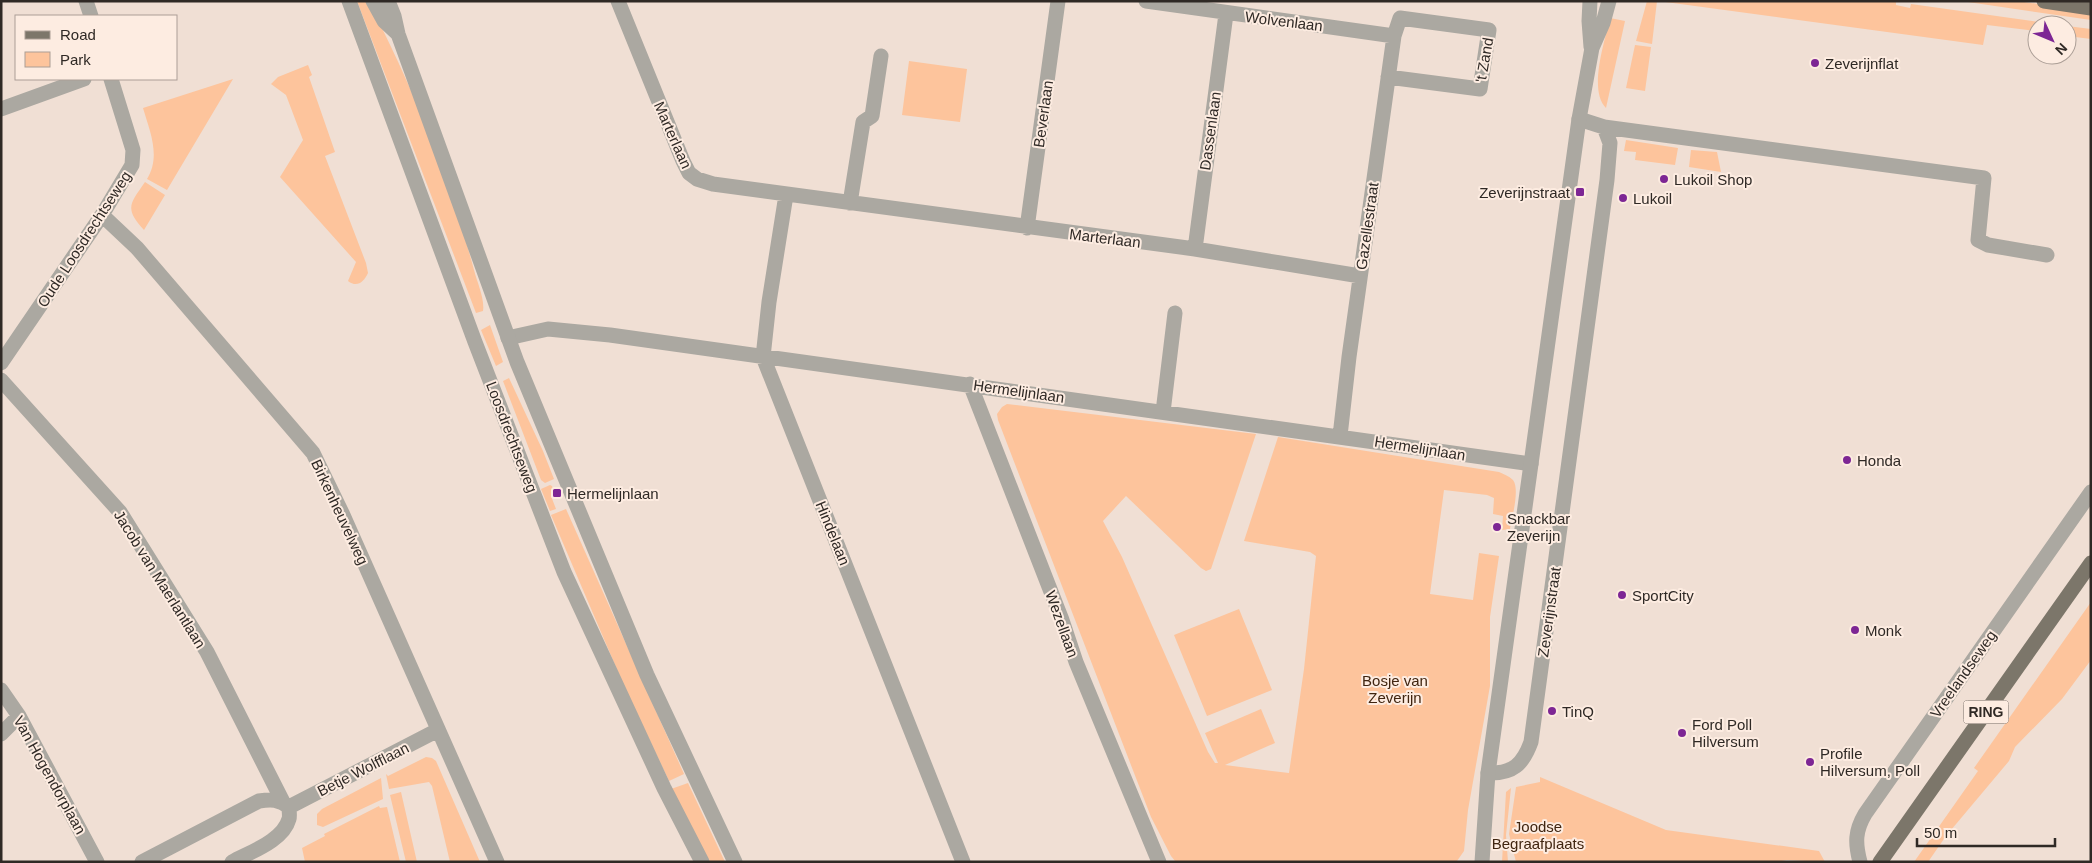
<svg xmlns="http://www.w3.org/2000/svg" width="2092" height="863" font-family="Arial,sans-serif">
  <style>
    .green { fill: #fdc49c }
    .lines { fill: none; stroke-linecap: round; stroke-linejoin: round }
    .minor { stroke: #aba8a1; stroke-width: 15 }
    .tertiary { stroke: #aba8a1; stroke-width: 15 }
    .primary { stroke: #7c766a; stroke-width: 15 }
    .poi-dot { fill: #7d2694; stroke: #fdece1; stroke-width: 2 }
    .labels { text-anchor: middle; dominant-baseline: central; stroke-width: 4; stroke-linejoin: round; paint-order: stroke }
    .shield { fill: #fdece1; stroke: #6d645d; stroke-width: 1 }
    .shield-label { font-size: 14px; font-weight: bold; fill: #2f2925 }
    .street-label { font-size: 15px; fill: #2f2925; stroke: #fdece1 }
    .poi-label { font-size: 15px; fill: #2f2925; stroke: #fdece1; text-anchor: start }
    .park-label { font-size: 15px; fill: #402510; stroke: #fdece1 }
  </style>
  <rect width="100%" height="100%" fill="#f0dfd4"/>
  <path class="green" d="M357,1H368C412,84 450,180 474,270C477,282 485,299 483,311L476,313Z
    M1647,1H1657L1652,44L1636,41Z
    M1658,1L1896,2V5L1910,8L1911,4L2061,25H2037V31L1987,25L1983,45Z
    M1961,1H2018L2091,12V20Z
    M1610,18L1625,21L1606,108C1588,90 1605,41 1610,18Z
    M2067,26L2091,29V39L2067,36Z
    M1635,45L1651,47L1645,91L1626,88Z
    M909,61L967,69L960,122L902,115Z
    M308,65L312,75L309,77L335,152L325,156L366,263L368,273C364,282 357,288 348,281L356,262L280,177L303,140L286,95L271,84L278,77Z
    M233,79L167,190L147,179C161,156 150,132 143,108Z
    M1626,140L1678,148L1675,165L1635,160L1636,152L1624,151Z
    M1691,150L1717,152L1721,172L1689,167Z
    M145,182L165,195L144,230C124,208 130,204 145,182Z
    M490,325L503,362L496,366L481,330Z
    M509,378L543,451L554,479L545,483L541,480L503,381Z
    M1007,404L1256,434L1211,569L1206,571L1201,568L1126,496L1103,521L1122,557L1208,752L1215,763H1218L1205,733L1261,709L1275,743L1225,765L1289,773L1304,669L1316,556L1310,552L1244,541L1278,437L1499,472C1503,474 1509,476 1513,480C1520,489 1512,517 1510,529L1502,530L1503,516L1493,514L1494,498L1487,495L1444,490L1430,594L1473,600L1479,553L1499,556L1490,617V686L1468,810L1464,851L1457,861H1175L1171,856L1151,817L998,420L997,414L1002,407Z
    M550,485L552,486L555,494L551,496L556,509L550,511L541,489Z
    M566,509L684,774L669,781L627,693L551,515Z
    M2091,602V660L2062,699L2015,747L2009,761L1946,836L1928,862H1914L1978,771L1974,768Z
    M1239,609L1272,690L1207,716L1174,635Z
    M426,757L432,758L436,761L480,862H450L432,786L429,782L389,789L386,774L388,776Z
    M1540,777L1666,830L1819,851L1825,862L1787,860L1777,862H1516L1509,834L1516,787L1540,782Z
    M381,778L383,799L323,827L317,825V814L322,809Z
    M688,783L725,862H709L671,789Z
    M1511,788L1506,835L1508,862H1502L1506,792Z
    M401,792L417,862H406L390,795Z
    M379,806L380,808L387,807L400,862H305L302,848L325,836L324,834Z"/>
  <g class="lines">
    <path class="minor" d="M86,1L91,16
      M349,1L475,342L564,572L664,788L702,862
      M618,1L683,161L689,173L697,179L713,184L1195,249L1360,276
      M1146,1L1394,36
      M1,109L84,79
      M1579,119L1604,127L1984,178L1978,240L1988,245L2047,255
      M786,195L769,302L763,357L963,862
      M850,203L863,122L872,116L881,56
      M102,215L137,248L313,453L343,515L497,862
      M1027,228L1058,1
      M1195,249L1226,14
      M508,338L548,329L610,335L1531,464
      M1,363L102,215L132,165L133,150L111,79
      M1,380L120,512L207,652L283,802
      M970,384L1062,620L1076,662L1159,862
      M1163,412L1175,313
      M1340,436L1349,357L1394,36L1400,18L1489,30L1480,89L1388,77
      M1,690L19,716L97,862
      M1,734L19,716
      M1488,773C1513,774 1523,764 1531,742L1607,180L1610,143L1604,127
      M289,807L438,730
      M142,862L259,801C271,799 279,799 289,807C289,811 290,816 289,819C283,841 250,852 232,862
      M1860,862C1855,843 1855,831 1865,814L2091,492"/>
    <path class="tertiary" d="M373,1L384,21L398,34
      M388,1L394,16L398,34L517,362L647,675L735,862
      M1590,1L1589,21L1591,47
      M1482,862L1488,773L1579,119L1592,48L1603,23L1609,1"/>
    <path class="primary" d="M2044,1L2091,8
      M1880,862L2091,563"/>
  </g>
  <g class="poi-dot">
    <circle cx="1815" cy="63" r="5"/>
    <circle cx="1664" cy="179" r="5"/>
    <rect x="1575" y="187" width="10" height="10" rx="2.5"/>
    <circle cx="1623" cy="198" r="5"/>
    <circle cx="1847" cy="460" r="5"/>
    <rect x="552" y="488" width="10" height="10" rx="2.5"/>
    <circle cx="1497" cy="527" r="5"/>
    <circle cx="1622" cy="595" r="5"/>
    <circle cx="1855" cy="630" r="5"/>
    <circle cx="1552" cy="711" r="5"/>
    <circle cx="1682" cy="733" r="5"/>
    <circle cx="1810" cy="762" r="5"/>
  </g>
  <g class="labels">
    <rect class="shield" x="1963.5" y="700.5" width="45" height="23" rx="4"/>
    <g class="shield-label">
      <text x="1986" y="712">RING</text>
    </g>
    <g class="street-label">
      <text transform="translate(1284 21) rotate(7)">Wolvenlaan</text>
      <text transform="translate(1484 60) rotate(-80)">'t Zand</text>
      <text transform="translate(1043 114) rotate(-82)">Beverlaan</text>
      <text transform="translate(1210 131) rotate(-82)">Dassenlaan</text>
      <text transform="translate(673 135) rotate(66)">Marterlaan</text>
      <text transform="translate(1367 226) rotate(-82)">Gazellestraat</text>
      <text transform="translate(1105 238) rotate(7)">Marterlaan</text>
      <text transform="translate(84 239) rotate(-57)">Oude Loosdrechtseweg</text>
      <text transform="translate(1019 391) rotate(8)">Hermelijnlaan</text>
      <text transform="translate(512 437) rotate(69)">Loosdrechtseweg</text>
      <text transform="translate(1420 448) rotate(9)">Hermelijnlaan</text>
      <text transform="translate(340 512) rotate(65)">Birkenheuvelweg</text>
      <text transform="translate(833 533) rotate(68)">Hindelaan</text>
      <text transform="translate(160 579) rotate(58)">Jacob van Maerlantlaan</text>
      <text transform="translate(1549 612) rotate(-82)">Zeverijnstraat</text>
      <text transform="translate(1062 624) rotate(70)">Wezellaan</text>
      <text transform="translate(1963 674) rotate(-55)">Vreelandseweg</text>
      <text transform="translate(363 769) rotate(-27)">Betje Wolfflaan</text>
      <text transform="translate(50 775) rotate(61)">Van Hogendorplaan</text>
    </g>
    <g class="poi-label">
      <text x="1825" y="63">Zeverijnflat</text>
      <text x="1674" y="179">Lukoil Shop</text>
      <text x="1570" y="192" text-anchor="end">Zeverijnstraat</text>
      <text x="1633" y="198">Lukoil</text>
      <text x="1857" y="460">Honda</text>
      <text x="567" y="493">Hermelijnlaan</text>
      <text x="1507" y="518">Snackbar<tspan x="1507" dy="17">Zeverijn</tspan></text>
      <text x="1632" y="595">SportCity</text>
      <text x="1865" y="630">Monk</text>
      <text x="1562" y="711">TinQ</text>
      <text x="1692" y="724">Ford Poll<tspan x="1692" dy="17">Hilversum</tspan></text>
      <text x="1820" y="753">Profile<tspan x="1820" dy="17">Hilversum, Poll</tspan></text>
    </g>
    <g class="park-label">
      <text x="1395" y="680">Bosje van<tspan x="1395" dy="17">Zeverijn</tspan></text>
      <text x="1538" y="826">Joodse<tspan x="1538" dy="17">Begraafplaats</tspan></text>
    </g>
  </g>
  <rect width="2092" height="863" fill="none" stroke="#2f2925" stroke-width="5"/>
  <rect x="15" y="15" width="162" height="65" fill="#fdece1" stroke="#ab9e96"/>
  <rect x="25" y="31" width="25" height="8" fill="#7c766a" stroke="#ab9e96"/>
  <text x="60" y="40" font-size="15" fill="#2f2925">Road</text>
  <rect x="25" y="52" width="25" height="15" fill="#fdc49c" stroke="#ab9e96"/>
  <text x="60" y="65" font-size="15" fill="#2f2925">Park</text>
  <g transform="translate(2052 40) rotate(134)"><circle r="24" fill="#fdece1" stroke="#ab9e96"/>
  <path d="M0-4L9 19L0 12L-9 19Z" fill="#7d2694"/>
  <text y="-8" font-size="14" font-weight="bold" text-anchor="middle" fill="#2f2925">N</text>
  </g>
  <path d="M1917 838v8h138v-8" fill="none" stroke="#2f2925" stroke-width="2.5"/>
  <text x="1924" y="838" font-size="15" fill="#2f2925" stroke="#fdece1" stroke-width="4" paint-order="stroke">50 m</text>
</svg>
